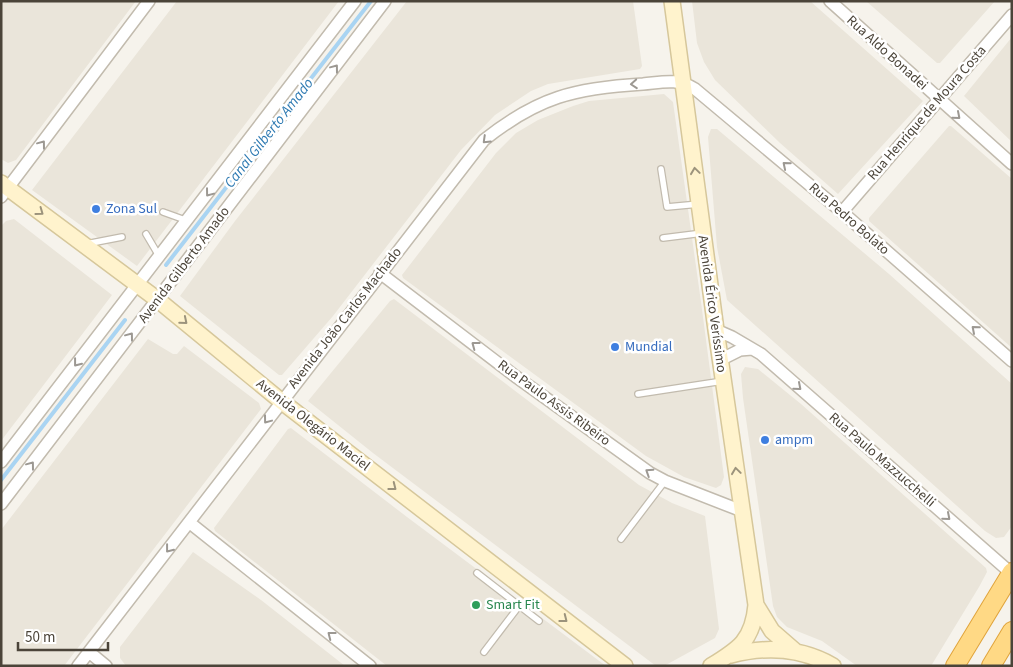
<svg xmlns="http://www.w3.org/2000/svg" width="1013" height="667" font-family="'Source Sans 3',sans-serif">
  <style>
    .residential { fill: #eae5da }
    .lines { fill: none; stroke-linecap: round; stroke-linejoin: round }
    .stream { stroke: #a9d4f2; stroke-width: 4 }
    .service-casing { stroke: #c2bbae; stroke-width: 8 }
    .minor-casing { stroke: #c2bbae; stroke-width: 14 }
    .secondary-casing { stroke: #d6c79b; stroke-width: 18 }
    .trunk-casing { stroke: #e0a43c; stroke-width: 20 }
    .service { stroke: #fff; stroke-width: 5.5 }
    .minor { stroke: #fff; stroke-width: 11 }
    .secondary { stroke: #fff3cd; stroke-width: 15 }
    .trunk { stroke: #ffd985; stroke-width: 18 }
    .oneway { stroke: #9c9892 }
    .oneway2 { stroke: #9c937c }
    .shop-dot { fill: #3f7fe0; stroke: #fff; stroke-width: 2 }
    .leisure-dot { fill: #2e9e5b; stroke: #fff; stroke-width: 2 }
    .labels { text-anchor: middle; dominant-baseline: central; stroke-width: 5; stroke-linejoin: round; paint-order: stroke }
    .street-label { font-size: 14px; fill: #4b4439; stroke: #fff }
    .shop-label { font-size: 14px; fill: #366cbe; stroke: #fff; text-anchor: start }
    .leisure-label { font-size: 14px; fill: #27864d; stroke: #fff; text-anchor: start }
    .water-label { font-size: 15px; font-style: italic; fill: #2e7ab2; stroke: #fff }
  </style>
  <rect width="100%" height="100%" fill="#f6f3ec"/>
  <path class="residential" d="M1,1H136L16,160L8,163L1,159Z
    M177,1H339L137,266L32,190Z
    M407,1H633L642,66L640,69L548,84L531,91L495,115L461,150L333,316L282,375H279L180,296L235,221Z
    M692,1H810L923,101L838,194L780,143L715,80L704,62L697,43Z
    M866,1H995L940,63H937Z
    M1012,37V142L964,96Z
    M664,94L673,102L701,302L724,477L721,485L716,488L684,477L646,456L403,278L402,275L496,153L516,133L538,120L573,106L589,101Z
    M949,126H951L1012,179V348L869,221V218Z
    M711,129H717L889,274L1012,384V526L1004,537L996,538L985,531L727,300L717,247L708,137Z
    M14,219L112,295L1,441V226L6,221Z
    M394,299L639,485L672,503L705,516L719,629L715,638L664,666H656L373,453L308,401L390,301Z
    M148,339L173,354H177L184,346L259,403L261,409L64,666H1V530Z
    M745,367L758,369L801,404L986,568L987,572L979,587L931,666H857L822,641L787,627L777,617L773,606L743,398L741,374Z
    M291,428L407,517L606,666H387L215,531L214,528L288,429Z
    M193,552L261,600L345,666H126L120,658V647Z"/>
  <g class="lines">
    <path class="stream" d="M166,265L371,1
      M1,480L125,320"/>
    <defs>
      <path id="service" d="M661,169L667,207L699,204
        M163,212L188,221
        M146,234L159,256
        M663,238L703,233
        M86,244L122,237
        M638,394L723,381
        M621,539L665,481
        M477,573L539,621
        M484,652L519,606"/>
      <path id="minor" d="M830,1L1012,164
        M1,197L149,1
        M842,212L1012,15
        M380,273L515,376L650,473L665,481L742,511
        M716,330L732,337L761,354L1011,573
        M720,360L740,350L752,349
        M1,462L355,1
        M1,504L385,1
        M190,523L370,666
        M89,652L106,666
        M78,666L484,140C538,97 575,88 643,84C664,82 677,78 695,89L842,212L1012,361"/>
      <path id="secondary" d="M672,1L716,330L756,605C753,640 739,649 711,666
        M1,183L158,300L281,401L625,666
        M756,605L772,631L795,651
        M731,655C766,646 800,647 833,666"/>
      <path id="trunk" d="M955,666L1012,572
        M991,666L1012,631"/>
    </defs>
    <use href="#service" class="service-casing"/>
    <use href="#minor" class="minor-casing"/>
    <use href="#secondary" class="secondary-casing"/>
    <use href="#trunk" class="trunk-casing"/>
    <use href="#service" class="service"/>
    <use href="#minor" class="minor"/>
    <use href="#secondary" class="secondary"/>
    <use href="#trunk" class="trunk"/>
  </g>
  <defs><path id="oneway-chevron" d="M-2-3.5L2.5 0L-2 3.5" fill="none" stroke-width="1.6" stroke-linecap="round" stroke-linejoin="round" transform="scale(1.25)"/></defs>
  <g class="oneway">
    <use href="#oneway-chevron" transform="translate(335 68) rotate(-53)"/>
    <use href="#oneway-chevron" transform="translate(634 84) rotate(176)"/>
    <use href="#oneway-chevron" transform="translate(957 116) rotate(41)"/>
    <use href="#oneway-chevron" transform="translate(486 140) rotate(136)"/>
    <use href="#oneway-chevron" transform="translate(42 144) rotate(-53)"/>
    <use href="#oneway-chevron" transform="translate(786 165) rotate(-140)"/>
    <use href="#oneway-chevron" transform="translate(209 193) rotate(127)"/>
    <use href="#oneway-chevron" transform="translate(975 329) rotate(-139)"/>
    <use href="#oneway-chevron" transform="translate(130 336) rotate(-53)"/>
    <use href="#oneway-chevron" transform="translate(475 345) rotate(-143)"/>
    <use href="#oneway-chevron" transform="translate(77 363) rotate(128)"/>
    <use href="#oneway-chevron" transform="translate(798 387) rotate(41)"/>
    <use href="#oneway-chevron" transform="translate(267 420) rotate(127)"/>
    <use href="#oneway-chevron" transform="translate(31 465) rotate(-53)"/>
    <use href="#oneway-chevron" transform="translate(649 472) rotate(-147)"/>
    <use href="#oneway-chevron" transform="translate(947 517) rotate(41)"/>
    <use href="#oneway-chevron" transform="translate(169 549) rotate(128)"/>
    <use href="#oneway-chevron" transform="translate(331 635) rotate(-142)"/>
  </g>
  <g class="oneway2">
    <use href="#oneway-chevron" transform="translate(695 171) rotate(-98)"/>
    <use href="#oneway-chevron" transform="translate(40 212) rotate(36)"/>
    <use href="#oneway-chevron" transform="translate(184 321) rotate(40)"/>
    <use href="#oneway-chevron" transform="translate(736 471) rotate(-98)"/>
    <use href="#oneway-chevron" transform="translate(393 487) rotate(38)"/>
    <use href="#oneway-chevron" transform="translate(564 619) rotate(38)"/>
  </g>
  <g class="shop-dot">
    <circle cx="96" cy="209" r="5"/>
    <circle cx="615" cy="347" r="5"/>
    <circle cx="765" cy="440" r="5"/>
  </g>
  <circle class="leisure-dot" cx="476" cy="605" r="5"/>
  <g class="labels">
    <g class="street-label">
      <text transform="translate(887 53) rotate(42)">Rua Aldo Bonadei</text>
      <text transform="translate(927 113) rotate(-49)">Rua Henrique de Moura Costa</text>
      <text transform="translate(849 219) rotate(41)">Rua Pedro Bolato</text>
      <text transform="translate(184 265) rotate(-53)">Avenida Gilberto Amado</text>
      <text transform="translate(712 304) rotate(82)">Avenida Érico Veríssimo</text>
      <text transform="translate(345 318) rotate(-52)">Avenida João Carlos Machado</text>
      <text transform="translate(554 403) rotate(36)">Rua Paulo Assis Ribeiro</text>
      <text transform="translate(313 425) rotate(38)">Avenida Olegário Maciel</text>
      <text transform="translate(882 460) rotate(41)">Rua Paulo Mazzucchelli</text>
    </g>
    <g class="shop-label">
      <text x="106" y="209">Zona Sul</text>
      <text x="625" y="347">Mundial</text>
      <text x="775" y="440">ampm</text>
    </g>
    <g class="leisure-label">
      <text x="486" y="605">Smart Fit</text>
    </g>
    <g class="water-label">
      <text transform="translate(269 133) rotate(-52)">Canal Gilberto Amado</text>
    </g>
  </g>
  <rect width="1013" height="667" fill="none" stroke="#4b4439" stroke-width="5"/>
  <path d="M18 642v8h90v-8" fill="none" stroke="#4b4439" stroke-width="2.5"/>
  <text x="25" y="642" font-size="15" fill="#4b4439" stroke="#ffffff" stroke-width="4" paint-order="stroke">50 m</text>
</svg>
